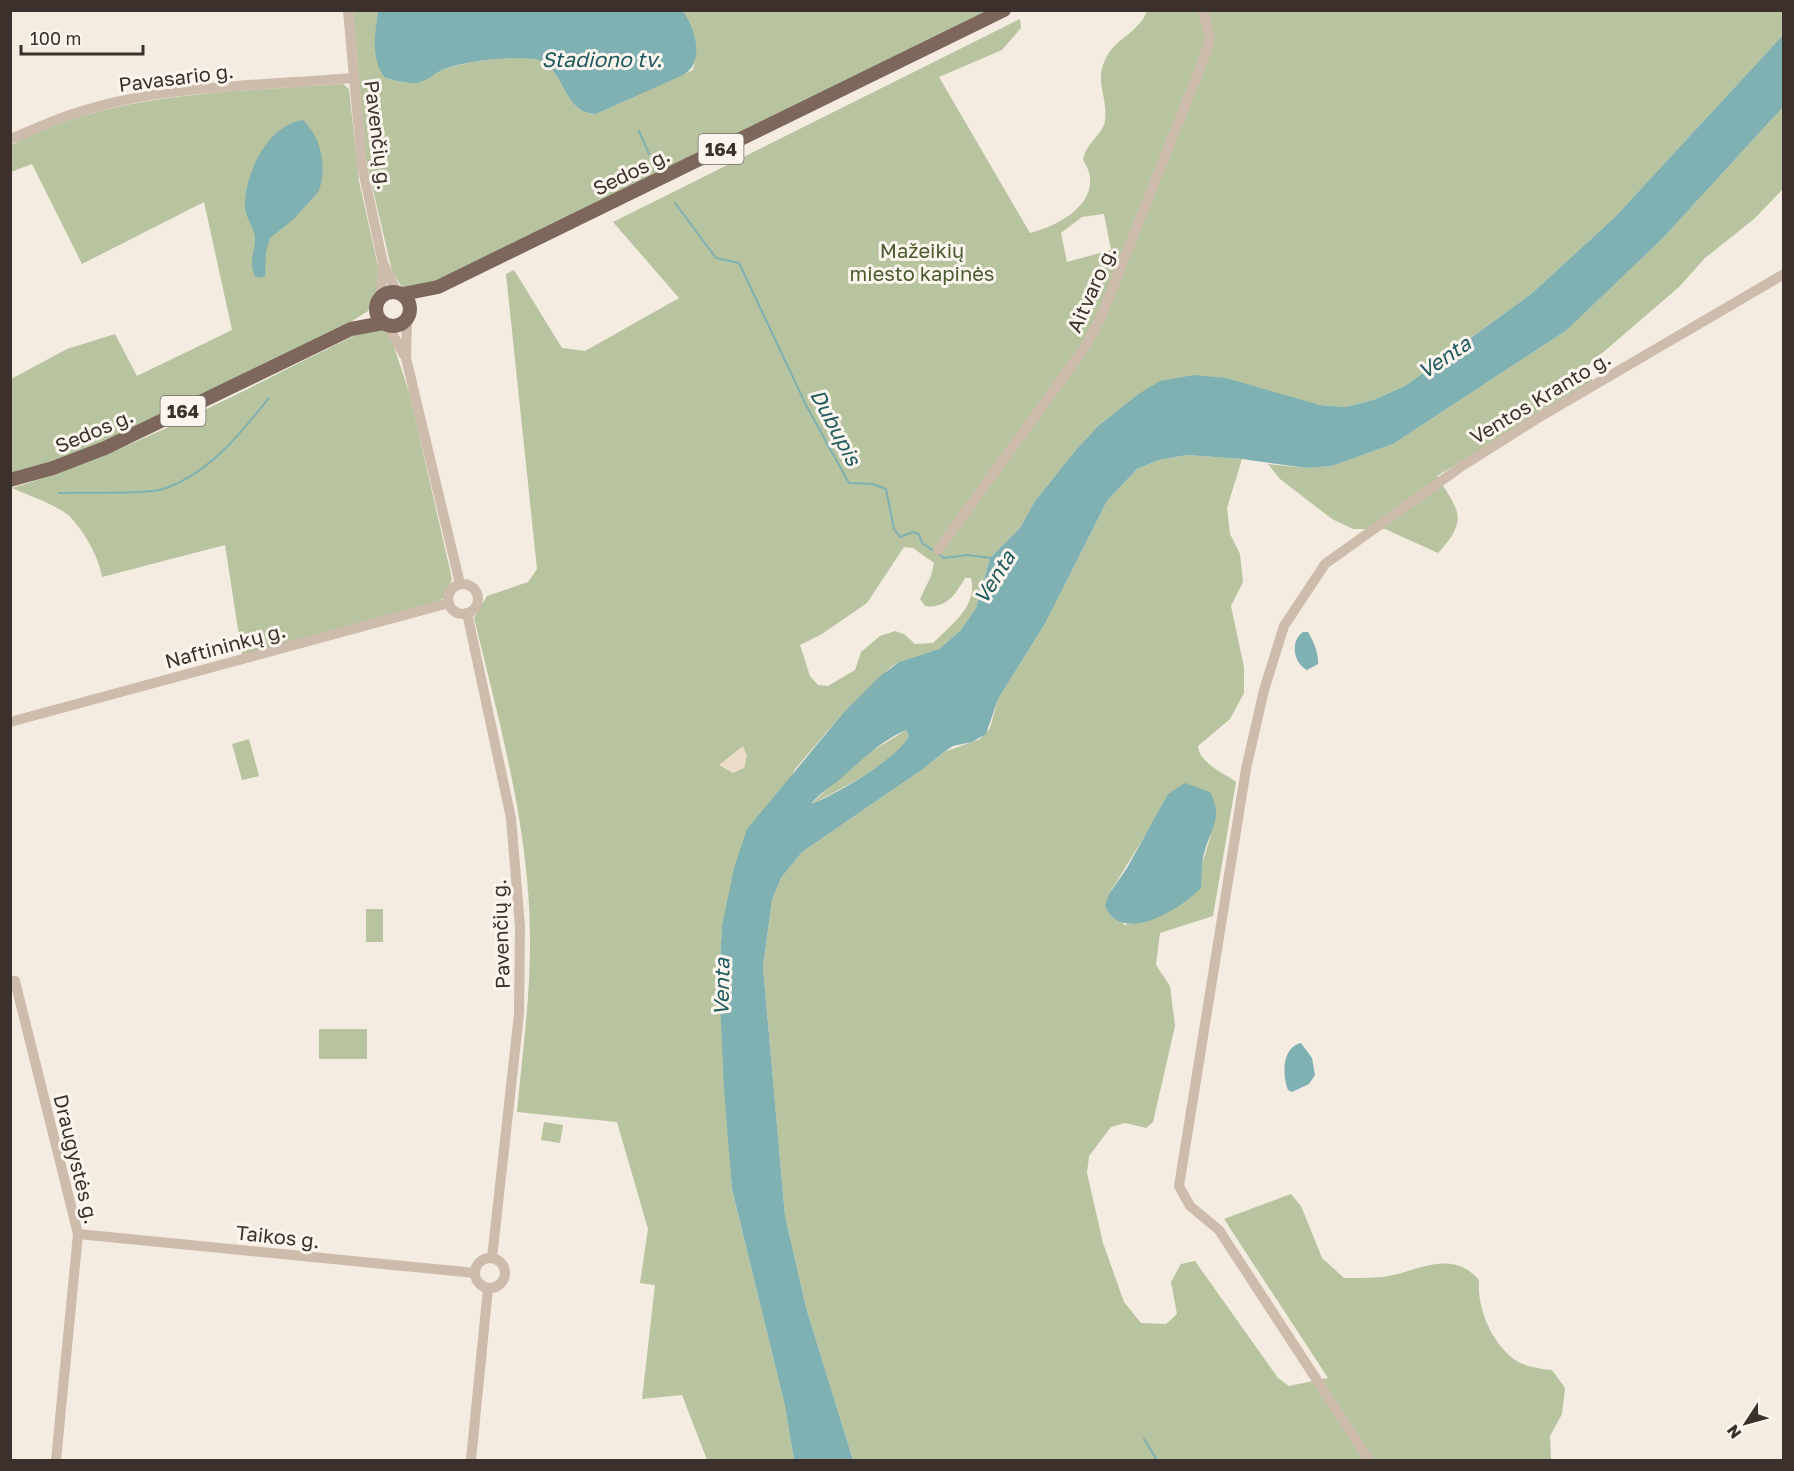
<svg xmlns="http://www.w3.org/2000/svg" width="1794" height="1471" font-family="'Golos Text',sans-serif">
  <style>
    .green { fill: #b8c4a0; fill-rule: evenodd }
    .plaza { fill: #ecdcc8 }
    .water { fill: #7fb0b2; fill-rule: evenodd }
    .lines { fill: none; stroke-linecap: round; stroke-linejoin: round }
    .stream { stroke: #7fb0b2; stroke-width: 2 }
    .minor { stroke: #cdbbac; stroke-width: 10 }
    .major { stroke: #7d675c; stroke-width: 14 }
    .labels { text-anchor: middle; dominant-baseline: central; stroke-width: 6; stroke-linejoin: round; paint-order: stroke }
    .shield { fill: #fbf5ee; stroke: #756b66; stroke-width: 1.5 }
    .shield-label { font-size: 18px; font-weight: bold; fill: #3b302b }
    .street-label { font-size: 20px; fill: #3b302b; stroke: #fbf5ee }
    .park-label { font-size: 20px; fill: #4a5a2e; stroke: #fbf5ee }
    .water-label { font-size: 21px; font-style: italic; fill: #1f5a5e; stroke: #fbf5ee }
  </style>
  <rect width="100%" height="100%" fill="#f4ebe1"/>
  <path class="green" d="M353,11H378C375,39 372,51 385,78C395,80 407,84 417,83C426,82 434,74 442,70C463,62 517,54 539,60C566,68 561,113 596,114L693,70C698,50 694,28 683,11H989L421,288L403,289L392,271L366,160Z
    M1147,11H1783V35L1614,218L1531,294L1405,386L1373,400L1345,407L1320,405L1291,398L1137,395L1098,426L1075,451L1035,501L1020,528L990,558L976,608L960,631L939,649L899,662L891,667L844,712L795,769L722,926L719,978L732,1189L785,1406L794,1460H707L682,1395L642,1399L655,1285L640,1283L648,1229L617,1122L517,1112C522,1057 530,1000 530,945C531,835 500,724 474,618L487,596L528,582L537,569L506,274L514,270L562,348L585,351L679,298L613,222L1020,19L1021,28L1002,50L939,77L1030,233C1062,225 1108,198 1083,160C1086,142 1104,134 1105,120C1108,95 1093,81 1107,56C1117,38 1139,32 1147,11ZM1104,214L1111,250L1067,262L1061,233L1082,217ZM904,547L913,548L934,563L931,576L920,599L925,606C946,609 956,594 965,578H971C978,606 951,625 933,643L915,644L904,634L895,631L880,636L861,652L855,670L828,686L818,685L810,676L800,645L822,634L867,603Z
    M343,84L349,89L359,181L378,266L379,289L368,311L343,327L83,452L11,473V379L67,349L115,334L137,376L232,330L204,202L82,264L32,164L11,172V145C113,91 231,92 343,84Z
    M1783,107V189L1754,219L1705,258L1679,287L1586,367L1593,382L1437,476C1458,510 1470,519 1438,553L1385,529H1353L1332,519L1280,479L1268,464L1306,468L1332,466L1393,444L1567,330L1663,238Z
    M386,329L392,341L410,395L452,579L445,597L438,602L242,655L225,545L102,577C99,557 83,529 68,515C53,503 29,496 12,488C135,451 250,386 366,330Z
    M1187,455L1242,459L1227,508L1230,534L1240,554L1243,582L1231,606L1244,667V693L1230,719L1198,746C1199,763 1224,773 1236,782L1213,916L1160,933L1156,965L1170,986L1175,1026L1153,1122L1146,1128L1125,1123L1111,1127L1089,1156L1087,1173L1103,1243L1124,1302L1141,1323L1166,1324L1177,1314L1171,1282L1181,1264L1195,1261L1278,1378L1289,1386L1328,1378L1224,1219L1291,1194L1301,1206L1322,1258L1344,1278C1356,1278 1369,1278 1382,1277C1416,1273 1450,1247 1479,1280C1477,1308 1490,1338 1511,1357C1521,1366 1539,1369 1552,1370L1565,1388L1562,1414L1550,1436L1551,1460H853L807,1311L785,1216L763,967L772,900L781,878L802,852L923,769L944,752L980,739L990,728L998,699L1046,622L1107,501L1137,469L1159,460ZM1146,834L1211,835L1202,864L1156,918L1124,925L1109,894Z
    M906,730L909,736C896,762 837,791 810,805L861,758Z
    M249,739L259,776L242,780L232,744Z
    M366,909H383V942H366Z
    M319,1029H367V1059H319Z
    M544,1122L563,1125L560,1143L541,1140Z"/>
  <path class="plaza" d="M743,746L747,756L744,768L733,773L719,765Z"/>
  <path class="water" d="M378,11H683C695,29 706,62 683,75L596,114C560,113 567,65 534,59C511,56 464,61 442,70C434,74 426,82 417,83C407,84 395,80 385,78C370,57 375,35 378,11Z
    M1783,35V107L1663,238L1567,330L1393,444L1332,466L1306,468L1242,459L1187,455L1159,460L1137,469L1107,501L1046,622L998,699L986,734L972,742L953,746L944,752L923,769L802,852L781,878L772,900L763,967L785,1216L807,1311L853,1460H794L785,1406L732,1189L724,1088L719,978L722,926L734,868L747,829L844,712L879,677L899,662L939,649L960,631L976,608L990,558L1020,528L1035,501L1075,451L1098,426L1137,395L1160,381L1194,375L1226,378L1320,405L1345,407L1373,400L1405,386L1531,294L1614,218ZM906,730L909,736C898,758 836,795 811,804C819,794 829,788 839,780C860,762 880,741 906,730Z
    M303,120C322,139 327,166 319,191L294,219L270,238L266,252L265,276L261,278L255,276C248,262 255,253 255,239C255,228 246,219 245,208C244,175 267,125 303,120Z
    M1303,632H1308C1313,640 1319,654 1318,664L1307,670C1293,663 1290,641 1303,632Z
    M1185,783L1210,792C1223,816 1212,827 1205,850C1201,862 1202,875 1201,888C1181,909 1122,946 1105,906L1109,894L1127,868L1168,794Z
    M1301,1043L1312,1058L1315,1075L1309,1084L1292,1092L1288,1090C1282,1075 1282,1047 1301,1043Z"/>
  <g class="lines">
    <path class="stream" d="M639,131L649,154
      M675,203L716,258L739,263L807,407L849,483L872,484L886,489L894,529L900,537L913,532L919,534L922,543L944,558L967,555L991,558
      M59,493C83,492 148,495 166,488C209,473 241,433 269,398
      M1144,1439L1157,1460"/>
    <path class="minor" d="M348,10L362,166L383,263L397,292
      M10,139C33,130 55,119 79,112C166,84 263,86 353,78
      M381,296L383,263
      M407,320L406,358L460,584
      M387,324L404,355
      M938,550L1085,347L1101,317L1206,53L1210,38L1203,10
      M448 599a15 15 0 1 1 30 0a15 15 0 1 1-30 0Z
      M467,613L511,818L520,926L519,1014L492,1258
      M10,722L449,603
      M10,982L15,981L78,1234L56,1460
      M78,1234L475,1273
      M475 1273a15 15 0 1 1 30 0a15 15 0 1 1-30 0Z
      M471,1460L488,1288
      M1369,1460L1219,1230L1190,1206L1179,1186L1246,769L1264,690L1284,626L1325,564L1462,466L1538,418L1784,274"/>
    <path class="major" d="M376 309a17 17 0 1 1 34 0a17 17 0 1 1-34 0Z
      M403,294L438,287L1004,10
      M10,480L53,468L105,448L351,329L383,323"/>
  </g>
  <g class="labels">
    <g class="shield">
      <rect x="698.5" y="134" width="45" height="30" rx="4.5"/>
      <rect x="160.5" y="396" width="45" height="30" rx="4.5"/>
    </g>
    <g class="shield-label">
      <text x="721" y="149">164</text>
      <text x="183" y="411">164</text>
    </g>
    <g class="street-label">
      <text transform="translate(176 77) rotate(-7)">Pavasario g.</text>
      <text transform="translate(379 135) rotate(83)">Pavenčių g.</text>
      <text transform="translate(631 171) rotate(-26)">Sedos g.</text>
      <text transform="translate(1091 289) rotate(-66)">Aitvaro g.</text>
      <text transform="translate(1540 397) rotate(-31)">Ventos Kranto g.</text>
      <text transform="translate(94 430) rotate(-23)">Sedos g.</text>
      <text transform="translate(225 645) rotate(-15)">Naftininkų g.</text>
      <text transform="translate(500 934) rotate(-92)">Pavenčių g.</text>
      <text transform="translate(77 1159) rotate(76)">Draugystės g.</text>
      <text transform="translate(278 1236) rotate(6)">Taikos g.</text>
    </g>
    <g class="park-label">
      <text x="922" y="250">Mažeikių<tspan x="922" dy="23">miesto kapinės</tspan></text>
    </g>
    <g class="water-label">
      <text x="602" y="59">Stadiono tv.</text>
      <text transform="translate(1444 357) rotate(-34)">Venta</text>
      <text transform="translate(836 427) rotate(62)">Dubupis</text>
      <text transform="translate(994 577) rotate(-58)">Venta</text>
      <text transform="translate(721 987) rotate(-89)">Venta</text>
    </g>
  </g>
  <rect width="1794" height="1471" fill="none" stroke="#3b302b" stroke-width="24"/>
  <g transform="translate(1746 1423) rotate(234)" stroke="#fbf5ee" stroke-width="4.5" paint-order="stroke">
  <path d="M0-4.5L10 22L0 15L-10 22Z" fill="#3b302b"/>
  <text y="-9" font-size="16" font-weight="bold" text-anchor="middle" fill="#3b302b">N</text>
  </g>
  <path d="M21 45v9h122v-9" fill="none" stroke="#3b302b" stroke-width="3"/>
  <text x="30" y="45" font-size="18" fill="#3b302b" stroke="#fbf5ee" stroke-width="4.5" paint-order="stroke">100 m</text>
</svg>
